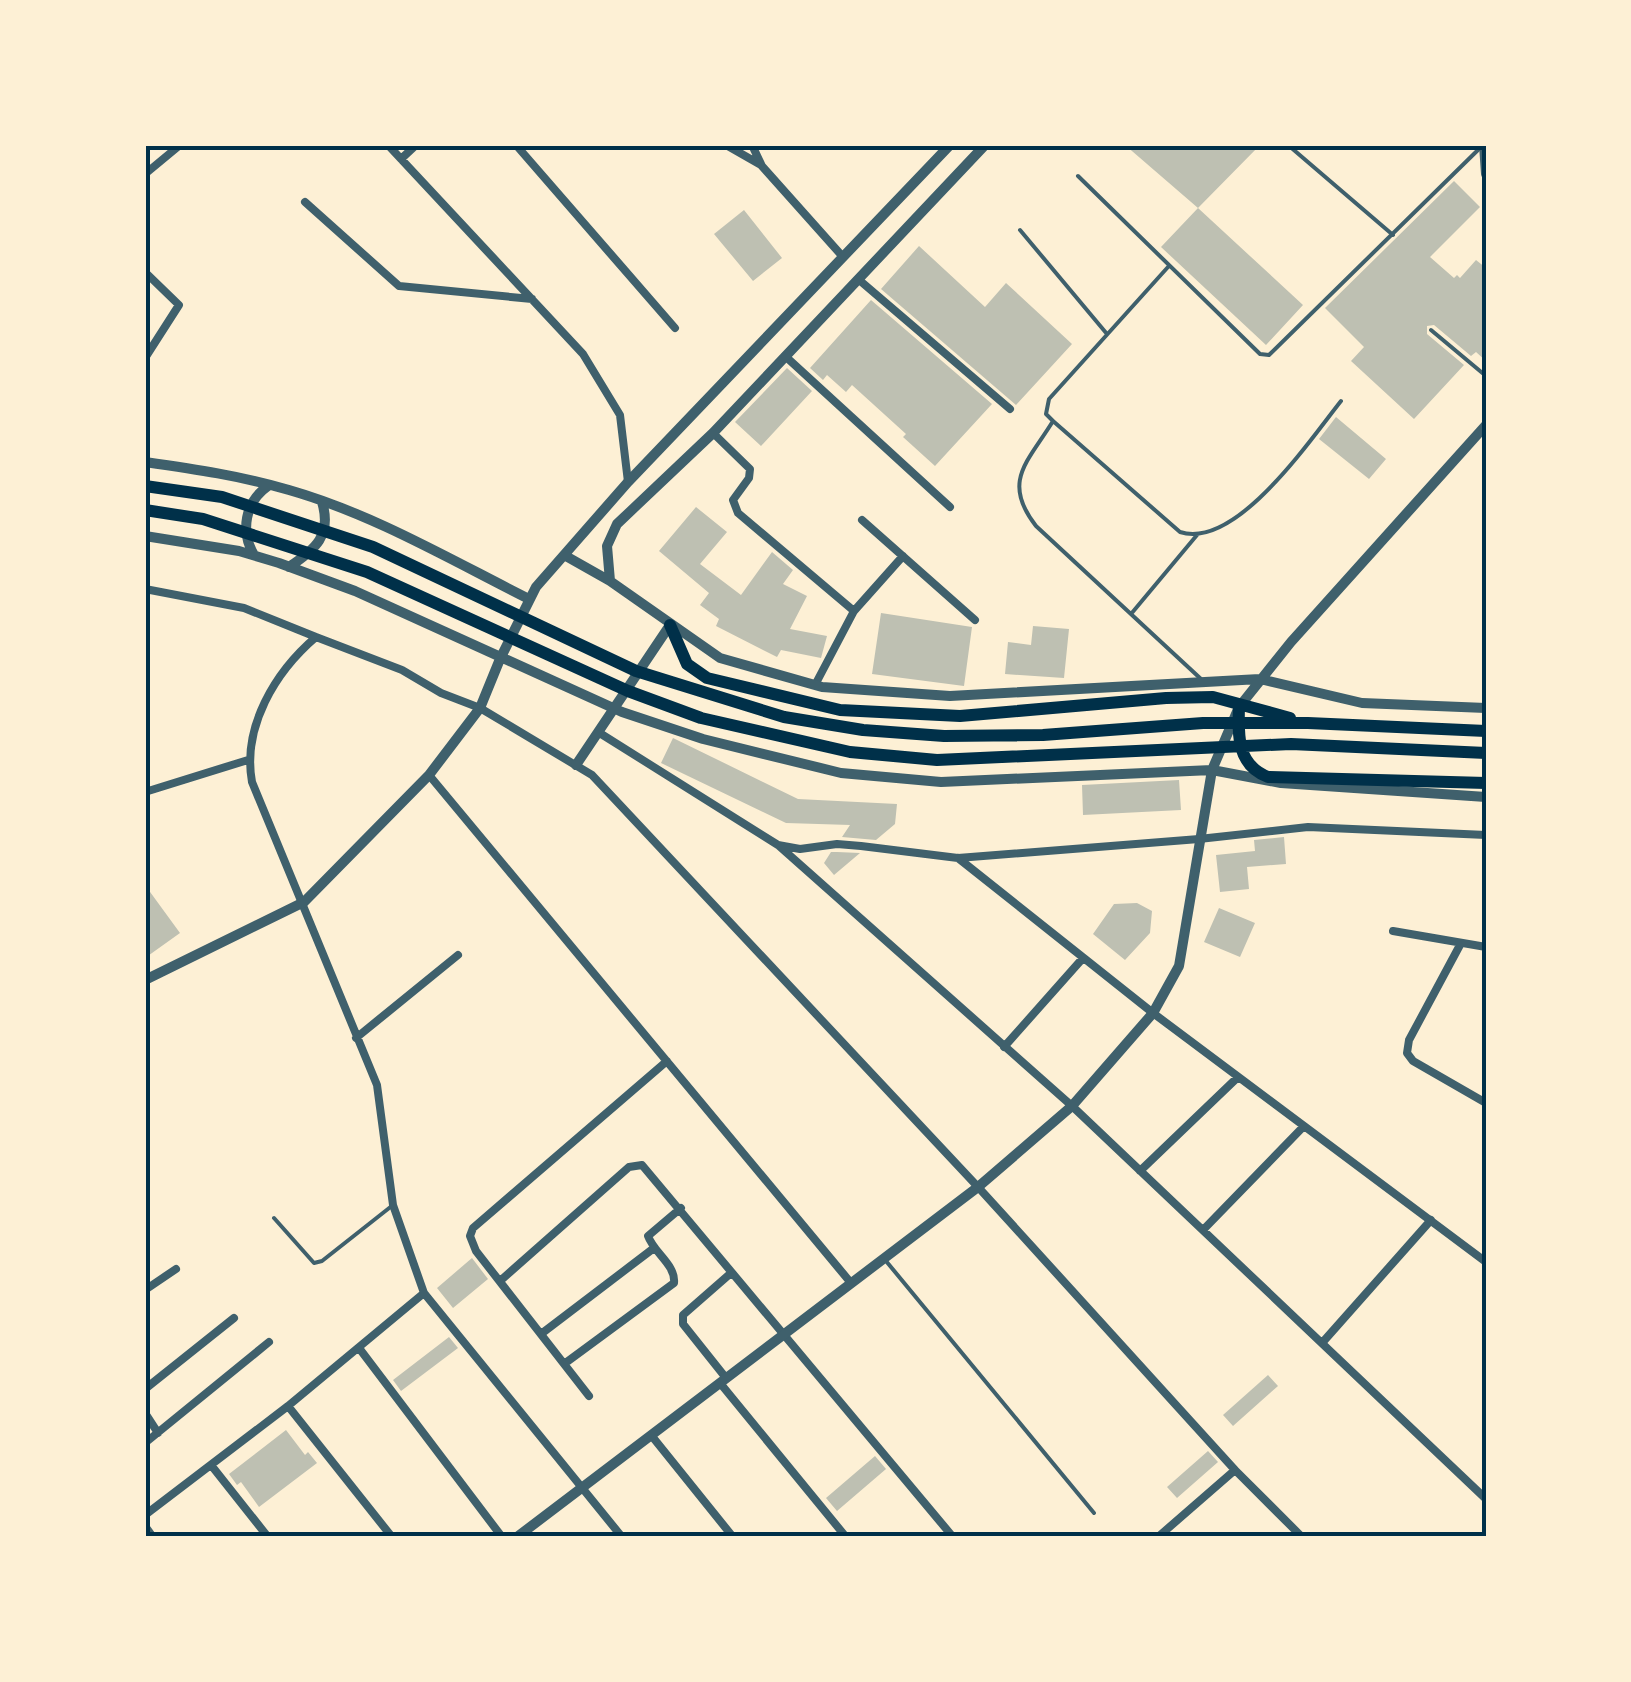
<svg xmlns="http://www.w3.org/2000/svg" width="1631" height="1682" font-family="'IBM Plex Sans',sans-serif">
  <style>
    .building { fill: #bec0b2 }
    .lines { fill: none; stroke-linecap: round; stroke-linejoin: round }
    .service { stroke: #3f606c; stroke-width: 4 }
    .minor { stroke: #3f606c; stroke-width: 8 }
    .tertiary { stroke: #3f606c; stroke-width: 10 }
    .trunk { stroke: #003049; stroke-width: 12 }
    .neatline { fill: none; stroke: #003049; stroke-width: 4 }
  </style>
  <rect width="100%" height="100%" fill="#fdf0d5"/>
  <path class="building" d="M1125,145H1260L1198,208Z
    M1454,181L1480,207L1430,257L1454,278L1457,275L1460,278L1476,260L1486,268V361L1476,352L1471,356L1434,325L1427,326V334L1464,365L1414,419L1351,361L1364,347L1325,308Z
    M1198,208L1303,305L1266,345L1161,247Z
    M744,210L782,258L753,281L714,234Z
    M919,246L985,307L1006,283L1072,344L1016,405L881,289Z
    M871,300L992,404L935,466L903,437L906,434L852,385L846,392L827,375L823,380L810,368Z
    M787,368L812,391L761,446L735,422Z
    M1336,417L1386,459L1369,479L1319,439Z
    M696,507L727,532L700,564L741,595L772,552L793,570L783,584L807,596L790,629L827,636L821,658L781,650L777,657L716,626L719,619L700,605L709,593L659,551Z
    M881,613L972,627L964,686L872,674Z
    M1033,626L1069,629L1064,678L1005,674L1008,642L1031,645Z
    M673,738L798,799L897,804L895,824L876,840L842,837L850,825L786,823L661,763Z
    M1179,780L1181,810L1083,815L1082,785Z
    M1284,837L1286,864L1247,867L1249,889L1220,892L1216,855L1255,851L1254,840Z
    M831,852H837L860,853L834,875L824,863Z
    M145,885L180,933L145,958Z
    M1137,903L1152,911L1150,933L1125,960L1093,934L1114,904Z
    M1219,908L1255,923L1240,957L1204,942Z
    M472,1258L488,1279L453,1308L437,1288Z
    M449,1337L458,1348L401,1391L393,1380Z
    M1268,1375L1278,1386L1233,1426L1223,1415Z
    M286,1430L305,1455L308,1452L317,1463L259,1507L241,1482L237,1485L229,1474Z
    M1208,1451L1218,1462L1177,1498L1167,1487Z
    M875,1456L886,1469L837,1511L826,1498Z"/>
  <g class="lines">
    <path class="service" d="M1288,145L1393,235
      M1078,176L1260,354L1269,355L1480,148
      M1020,230L1107,334
      M1168,267L1049,399L1046,414L1053,421C1028,462 1001,481 1036,526L1201,679
      M1431,330L1486,376
      M1053,421L1180,532C1236,550 1310,440 1341,401
      M1131,614L1197,535
      M274,1218L314,1263L322,1261L393,1205
      M886,1261L1094,1513"/>
    <path class="minor" d="M388,145L583,354L620,415L628,482
      M516,145L675,328
      M726,145L761,165L843,257
      M752,145L761,164
      M401,159L416,145
      M145,174L180,145
      M305,202L399,286L532,299
      M145,272L179,305L145,358
      M858,279L1010,409
      M785,356L950,507
      M713,433L750,469L749,478L733,500L738,513L854,611
      M862,520L975,620
      M145,589L244,608L316,637C275,672 242,727 252,782L377,1085L393,1205L424,1293L622,1537
      M316,637L402,670L441,693L480,708L592,775L978,1187L1235,1470L1302,1537
      M815,685L854,611L903,556
      M598,732L778,845L800,849L837,844L861,846L958,858L1199,839L1308,827L1486,835
      M429,775L851,1283
      M145,792L248,760
      M778,845L1072,1106L1486,1499
      M958,858L1153,1013L1486,1262
      M1393,931L1486,947
      M1460,945L1409,1040L1407,1053L1413,1061L1486,1103
      M356,1038L458,955
      M1004,1047L1083,958
      M1140,1171L1238,1077
      M1203,1230L1304,1126
      M500,1281L629,1167L642,1165L953,1537
      M145,1290L176,1269
      M541,1334L654,1248
      M1322,1343L1431,1220
      M359,1348L502,1537
      M564,1364L674,1283C676,1265 654,1253 648,1236L681,1208
      M726,1378L683,1324V1315L731,1273
      M720,1383L846,1537
      M145,1389L234,1318
      M589,1396L476,1251L470,1236L473,1228L667,1061
      M288,1406L392,1537
      M145,1413L158,1433
      M651,1435L733,1537
      M145,1443L269,1342
      M211,1465L268,1537
      M145,1515L288,1406L424,1293
      M145,1526L153,1537
      M1158,1537L1235,1470"/>
    <path class="tertiary" d="M1484,145L1486,174
      M145,462C194,469 242,476 289,490C373,514 451,560 529,599
      M145,536L239,551L279,563L355,591L622,712L703,739L841,773L941,782L1212,770L1281,783L1486,797
      M254,555C240,531 245,502 268,486
      M564,555L610,581L720,658L822,687L950,696L1260,679L1362,703L1486,708
      M289,567C316,549 332,535 322,502
      M610,581L607,546L617,524L713,433L985,145
      M576,765L670,625
      M145,980L304,902L429,775L480,708L500,659L536,587L628,482L950,145
      M517,1537L978,1187L1072,1106L1153,1013L1179,966L1212,770L1239,707L1291,642L1486,425"/>
    <path class="trunk" d="M145,486L222,497L373,547L636,671L784,717L863,730L944,736L1043,735L1203,723H1308L1486,731
      M145,510L203,519L367,572L628,691L701,718L850,752L937,760L1291,744L1486,753
      M670,625L687,664L707,678L840,710L960,716L1166,698L1213,697L1290,718
      M1239,707C1238,736 1237,765 1268,777L1486,783"/>
  </g>
  <rect width="1631" height="1682" fill="none" stroke="#fdf0d5" stroke-width="295"/>
  <rect x="148" y="148" width="1336" height="1386" class="neatline"/>
</svg>
